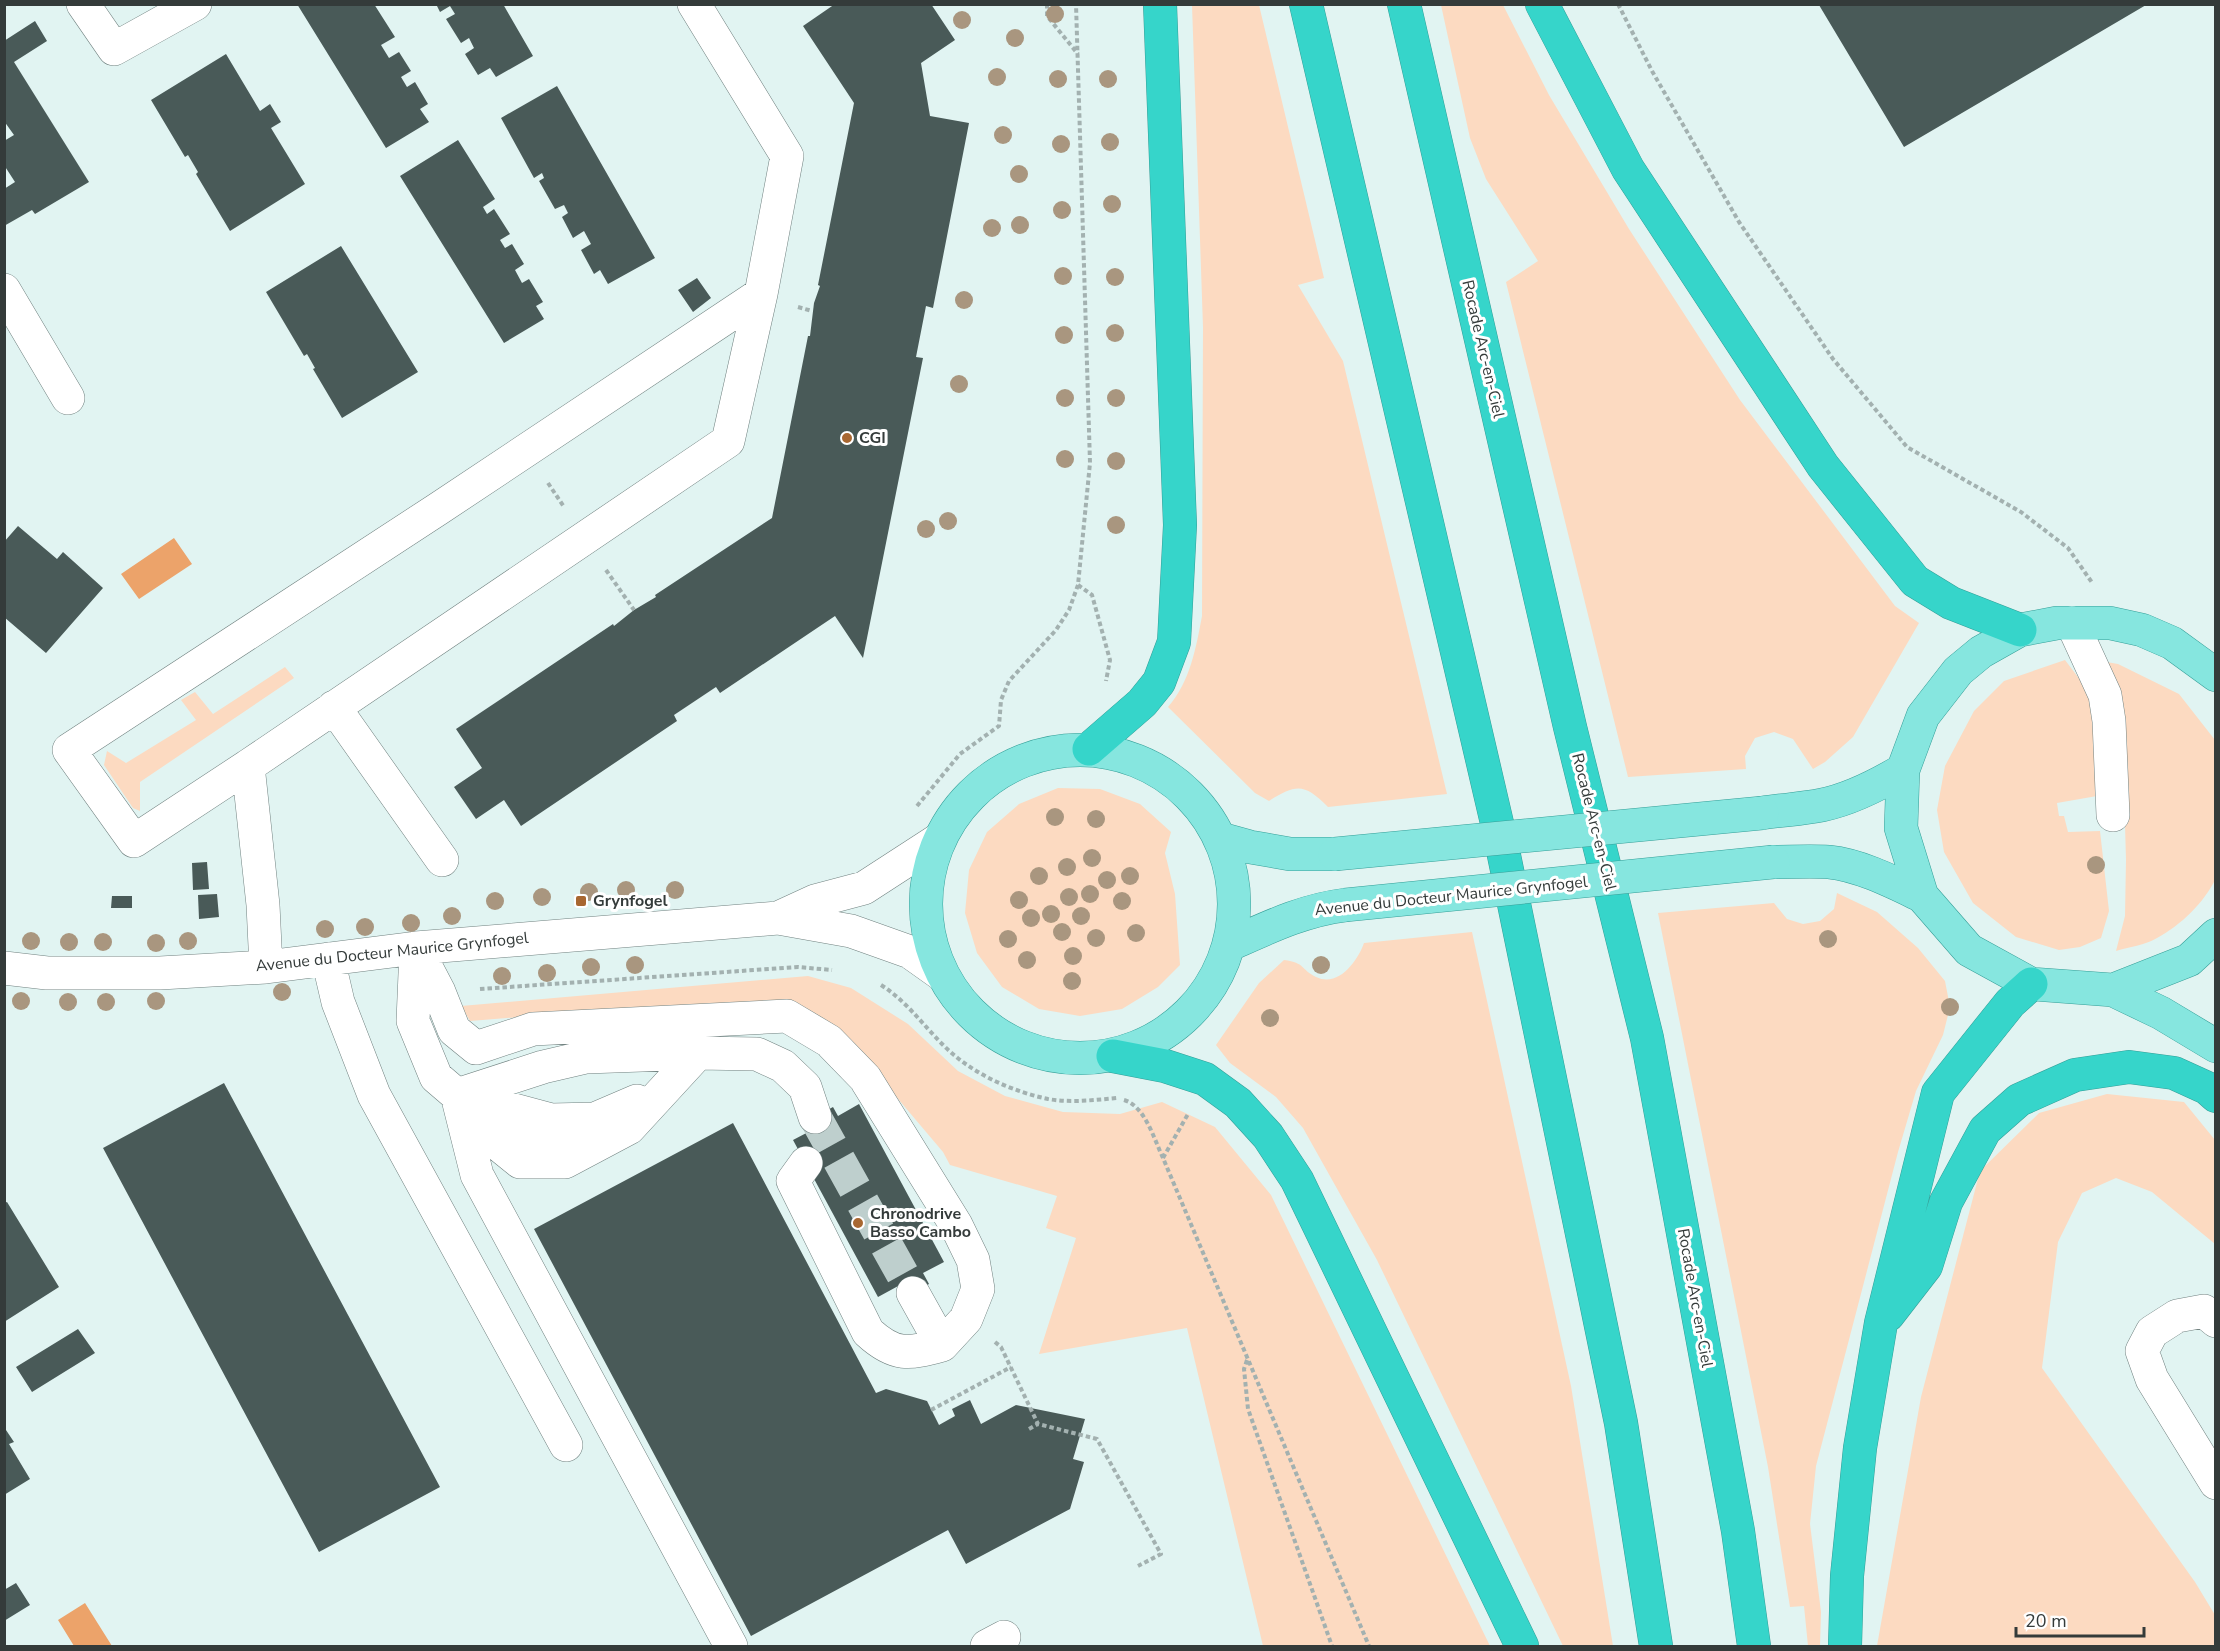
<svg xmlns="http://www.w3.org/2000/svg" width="2220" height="1651" font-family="'Nunito Sans',sans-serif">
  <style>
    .green { fill: #fcdac1 }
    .water { fill: #eca36a }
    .building { fill: #495a58 }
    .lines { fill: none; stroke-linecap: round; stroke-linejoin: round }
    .minor-tunnel { stroke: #becfcd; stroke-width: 33; stroke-dasharray: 33 16; stroke-linecap: butt }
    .minor-casing { stroke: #718280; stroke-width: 34 }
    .major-casing { stroke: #359f98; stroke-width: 34 }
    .highway-casing { stroke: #359f98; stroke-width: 34 }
    .path { stroke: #a3b1b0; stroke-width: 4; stroke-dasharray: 4.5 3; stroke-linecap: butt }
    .minor { stroke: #fff; stroke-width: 33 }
    .major { stroke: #86e6df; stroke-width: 33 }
    .highway { stroke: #36d5ca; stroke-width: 33 }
    .major-bridge-casing { stroke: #359f98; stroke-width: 34; stroke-linecap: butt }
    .major-bridge { stroke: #86e6df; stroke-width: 33 }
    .tree { fill: #a9967f }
    .poi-dot { fill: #a86731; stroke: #fff; stroke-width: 2 }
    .labels { text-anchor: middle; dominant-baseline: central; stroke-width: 6; stroke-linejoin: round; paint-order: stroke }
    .street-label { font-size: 16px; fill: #343b3a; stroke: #fff }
    .poi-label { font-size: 16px; font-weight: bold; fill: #343b3a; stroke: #fff; text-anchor: start }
  </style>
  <rect width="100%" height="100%" fill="#e1f4f2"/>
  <path class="green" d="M1192,5H1259L1324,278L1298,285L1343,361L1447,794L1328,807C1305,784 1297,783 1269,801L1255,793L1168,707C1190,682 1196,648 1202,616L1203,327Z
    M1441,5H1503L1549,95L1629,229L1740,400L1895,606L1919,623L1853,737L1825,762L1813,769L1793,739L1774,732L1755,738L1745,756L1746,769L1628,777L1506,282L1538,261L1486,179L1470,138Z
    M2065,660L2090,693L2098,722L2097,796L2057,803L2059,816H2064L2068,832L2100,831L2109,911L2101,938L2080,947L2059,950L2016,937L1973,903L1944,852L1937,810L1945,766L1974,711L2004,681Z
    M2095,660L2118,664L2179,694L2215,740L2216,878C2204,903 2181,925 2157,938C2145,945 2129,947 2116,951L2125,916L2126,860L2123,753Z
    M285,667L294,678L140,782V811L133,808L104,765L107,751L126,763L196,720L181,700L195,692L213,714Z
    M1058,788L1100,789L1140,804L1171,832L1165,853L1175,894L1180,965L1158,987L1122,1009L1080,1016L1039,1009L1002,987L977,953L965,913L969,870L987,832L1019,804Z
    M1837,893L1877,912L1918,948L1945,981L1950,1007L1943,1035L1916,1091L1898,1152L1816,1466L1810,1524L1821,1612L1820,1646H1808L1804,1606L1790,1607L1768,1467L1658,913L1774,903L1787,919L1803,924L1820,921L1834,909Z
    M1472,932L1571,1386L1613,1646H1563L1377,1260L1303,1128L1276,1097L1230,1063L1216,1045L1259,983L1284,960C1306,963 1300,969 1316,977C1339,988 1358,960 1364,943Z
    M808,976L851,988L908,1024L958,1071L1005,1096L1063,1112L1120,1114L1162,1102L1215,1127L1271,1195L1490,1646H1263L1187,1328L1039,1354L1076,1238L1046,1228L1057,1196L950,1165L943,1152L849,1041L644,1007L470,1021L461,1006Z
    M2107,1094L2184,1102L2215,1140V1244L2152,1192L2116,1178L2082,1193L2058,1242L2042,1368L2195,1582L2215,1615V1646H1877L1921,1397L1980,1171L2039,1113Z"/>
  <path class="water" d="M174,538L192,564L139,599L121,574Z
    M85,1603L112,1646H74L58,1620Z"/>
  <path class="building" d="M297,4H374L395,37L381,45L389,58L399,52L411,71L401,77L407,87L415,82L428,104L420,109L429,122L386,148Z
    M436,4H503L533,56L496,77L490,68L478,75L465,54L474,48L469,38L461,43L446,19L455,14L450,6L440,12Z
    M835,4H931L955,40L921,63L930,116L969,123L933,308L926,306L916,357L923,358L863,658L835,616L720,693L716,687L674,715L677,721L521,826L504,800L476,819L454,787L482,768L456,729L613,624L614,626L634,610L656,597L655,595L772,518L808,336H810L814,303L820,286L818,285L854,103L803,26Z
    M1819,5H2146L1904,147Z
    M35,21L47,41L14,62L89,182L35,214L32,210L4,226V189L15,182L4,165V141L14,135L4,121V41Z
    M226,54L260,111L270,104L281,122L271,128L305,184L230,231L196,174L198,172L188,155L185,157L151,100Z
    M557,86L655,258L608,284L600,270L594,274L581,250L591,244L584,231L573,238L562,217L568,213L564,205L555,209L539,181L544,178L542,173L534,178L501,118Z
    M458,140L495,199L483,207L487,214L494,209L510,234L500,240L505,248L512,244L524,264L515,270L522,283L529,279L543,302L536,306L544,319L504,343L400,176Z
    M341,246L418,372L342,418L313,369L315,368L307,354L304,356L266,292Z
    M697,278L711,298L693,312L678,290Z
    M18,526L57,559L63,552L103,588L46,653L4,617V542Z
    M207,862L209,889L193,890L192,863Z
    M217,894L219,917L199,919L198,895Z
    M112,896H132V908H111Z
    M224,1083L440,1487L319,1552L103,1148Z
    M859,1104L944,1262L923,1273L929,1284L913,1293L900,1285L878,1297L793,1140L814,1129L809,1120L833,1107L838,1116Z
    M733,1123L876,1393L886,1389L927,1401L939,1425L955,1416L952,1409L970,1400L981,1424L1016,1405L1085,1419L1073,1459L1084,1462L1070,1509L966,1564L948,1530L751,1636L534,1229Z
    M7,1202L59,1287L4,1322V1203Z
    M78,1329L95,1353L32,1392L16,1367Z
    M4,1427L14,1442L9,1444L30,1479L4,1495Z
    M16,1583L30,1605L4,1621V1590Z"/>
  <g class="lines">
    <path class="minor-tunnel" d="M815,1117L913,1293"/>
    <defs>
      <path id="minor" d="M83,4L114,49L195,4
        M4,290L68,398
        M2072,623L2105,695L2109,721L2113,815
        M334,707L442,860
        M248,766L134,841L69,750L438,509L761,294
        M778,918L815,901L864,888L938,840
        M416,948L439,992L454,1030L476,1048L533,1029L787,1016L829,1041L865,1078L956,1225L973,1260L978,1289L966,1319L942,1345L913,1293
        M416,950L413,1021L436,1077L457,1095L499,1145L520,1162H565L629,1128L698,1053
        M328,959L338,1002L374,1095L566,1445
        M266,967L263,905L248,766L728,441L761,294L787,156L694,4
        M4,968L47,973H160L266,967L416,948L778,918L851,931L910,952L941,974
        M457,1095L477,1175L731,1646
        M457,1095L543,1067L586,1057L698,1053L757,1054L783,1066L805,1087L815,1117
        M496,1105L551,1120L595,1119L637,1101
        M481,1110L535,1141L577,1140
        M806,1163L793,1181L868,1332C895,1357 909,1354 942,1345
        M2216,1321L2204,1311L2177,1316L2152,1332L2142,1351L2152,1379L2216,1483
        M987,1646L1004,1637"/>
      <path id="major" d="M2216,675L2172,643L2142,630L2110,623H2057L2020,630L1981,652L1958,671L1923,716L1903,770L1901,828L1922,896L1969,950L2031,984L2113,990L2189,960L2216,935
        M926 904a154 154 0 1 1 308 0a154 154 0 1 1-308 0Z
        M1762,813C1782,810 1802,809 1822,805C1851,799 1878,785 1903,770
        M1221,839L1250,847L1290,854H1335
        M1773,862C1791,862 1811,861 1829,862C1860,865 1895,883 1922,896
        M1231,944C1269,927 1304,910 1345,905
        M2113,990L2161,1013L2216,1046"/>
      <path id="highway" d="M1306,4L1500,836L1621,1423L1656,1646
        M1404,4L1570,727L1647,1038L1738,1531L1754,1646
        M1542,4L1628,169L1823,466L1915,581L1951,603L2020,630
        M1089,749L1142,703L1159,682L1174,642L1180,525L1160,4
        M1113,1056L1165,1066L1205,1079L1238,1103L1268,1136L1297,1180L1522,1646
        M1888,1315L1926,1266L1946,1202L1985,1130L2019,1100L2075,1075L2129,1067L2174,1073L2207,1088L2216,1096
        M1845,1646L1847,1576L1860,1448L1881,1323L1938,1093L2010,1003L2031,984"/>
    </defs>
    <use href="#minor" class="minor-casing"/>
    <use href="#major" class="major-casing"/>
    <use href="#highway" class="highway-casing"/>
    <path class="path" d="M1047,4V16L1078,54
      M1618,4L1652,71L1739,222L1833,359L1907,447L2021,512L2068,548L2093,584
      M798,307L812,311
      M548,483L564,507
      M606,570L634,610
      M1078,585L1092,595L1110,660L1106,681
      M917,806L960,754L999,726L1001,700L1009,681L1056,630L1069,610L1078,585L1090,463L1076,4
      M881,985C911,1004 928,1033 954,1055C980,1077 1015,1092 1048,1099C1071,1103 1094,1100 1117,1098
      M480,989L798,967L832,970
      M1124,1100C1145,1106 1154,1139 1163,1158L1369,1646
      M1163,1158L1188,1114
      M995,1342L1001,1347L1038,1424L1097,1439L1161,1554L1138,1566
      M1247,1360L1244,1369L1248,1409L1332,1646
      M931,1410L1011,1367
      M1029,1429L1038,1424"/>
    <use href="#minor" class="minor"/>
    <use href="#major" class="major"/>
    <use href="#highway" class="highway"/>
    <defs>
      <path id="major-bridge" d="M1335,854L1762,813
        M1345,905L1773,862"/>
    </defs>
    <use href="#major-bridge" class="major-bridge-casing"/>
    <use href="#major-bridge" class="major-bridge"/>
  </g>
  <g class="tree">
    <circle cx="1055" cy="14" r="9"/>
    <circle cx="962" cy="20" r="9"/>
    <circle cx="1015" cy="38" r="9"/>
    <circle cx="997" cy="77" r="9"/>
    <circle cx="1058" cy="79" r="9"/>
    <circle cx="1108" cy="79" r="9"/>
    <circle cx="1003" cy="135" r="9"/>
    <circle cx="1110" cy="142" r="9"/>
    <circle cx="1061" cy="144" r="9"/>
    <circle cx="1019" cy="174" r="9"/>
    <circle cx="1112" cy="204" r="9"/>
    <circle cx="1062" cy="210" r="9"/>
    <circle cx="1020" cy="225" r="9"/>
    <circle cx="992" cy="228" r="9"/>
    <circle cx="1063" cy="276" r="9"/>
    <circle cx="1115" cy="277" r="9"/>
    <circle cx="964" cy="300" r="9"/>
    <circle cx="1115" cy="333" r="9"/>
    <circle cx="1064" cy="335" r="9"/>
    <circle cx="959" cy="384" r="9"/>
    <circle cx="1065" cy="398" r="9"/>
    <circle cx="1116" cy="398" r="9"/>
    <circle cx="1065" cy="459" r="9"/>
    <circle cx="1116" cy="461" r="9"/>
    <circle cx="948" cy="521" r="9"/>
    <circle cx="1116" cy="525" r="9"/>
    <circle cx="926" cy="529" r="9"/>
    <circle cx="1055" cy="817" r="9"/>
    <circle cx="1096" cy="819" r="9"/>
    <circle cx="1092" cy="858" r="9"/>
    <circle cx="2096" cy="865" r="9"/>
    <circle cx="1067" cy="867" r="9"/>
    <circle cx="1039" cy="876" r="9"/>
    <circle cx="1130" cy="876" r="9"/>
    <circle cx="1107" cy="880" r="9"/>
    <circle cx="626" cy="890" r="9"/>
    <circle cx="675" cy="890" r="9"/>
    <circle cx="589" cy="892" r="9"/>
    <circle cx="1090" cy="894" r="9"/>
    <circle cx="542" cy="897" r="9"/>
    <circle cx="1069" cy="897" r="9"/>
    <circle cx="1019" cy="900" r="9"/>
    <circle cx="495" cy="901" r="9"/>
    <circle cx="1122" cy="901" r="9"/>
    <circle cx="1051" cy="914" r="9"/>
    <circle cx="452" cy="916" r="9"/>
    <circle cx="1081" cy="916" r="9"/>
    <circle cx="1031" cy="918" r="9"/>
    <circle cx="411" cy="923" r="9"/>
    <circle cx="365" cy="927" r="9"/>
    <circle cx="325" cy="929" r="9"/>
    <circle cx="1062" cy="932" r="9"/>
    <circle cx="1136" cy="933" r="9"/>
    <circle cx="1096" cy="938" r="9"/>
    <circle cx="1008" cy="939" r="9"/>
    <circle cx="1828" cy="939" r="9"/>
    <circle cx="31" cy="941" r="9"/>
    <circle cx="188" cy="941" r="9"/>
    <circle cx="69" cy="942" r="9"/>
    <circle cx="103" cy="942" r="9"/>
    <circle cx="156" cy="943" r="9"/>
    <circle cx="1073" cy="956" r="9"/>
    <circle cx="1027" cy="960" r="9"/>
    <circle cx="635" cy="965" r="9"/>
    <circle cx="1321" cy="965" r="9"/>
    <circle cx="591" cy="967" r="9"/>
    <circle cx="547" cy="973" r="9"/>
    <circle cx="502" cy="976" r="9"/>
    <circle cx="1072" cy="981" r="9"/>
    <circle cx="282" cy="992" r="9"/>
    <circle cx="21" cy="1001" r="9"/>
    <circle cx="156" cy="1001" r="9"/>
    <circle cx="68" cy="1002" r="9"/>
    <circle cx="106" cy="1002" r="9"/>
    <circle cx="1950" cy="1007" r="9"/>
    <circle cx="1270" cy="1018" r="9"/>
  </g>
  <g class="poi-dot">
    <circle cx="847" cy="438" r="6"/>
    <rect x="575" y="895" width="12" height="12" rx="3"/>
    <circle cx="858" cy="1223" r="6"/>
  </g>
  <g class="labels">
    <g class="street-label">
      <text transform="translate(1483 349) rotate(77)">Rocade Arc-en-Ciel</text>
      <text transform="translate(1594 822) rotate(76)">Rocade Arc-en-Ciel</text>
      <text transform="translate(1451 896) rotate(-6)">Avenue du Docteur Maurice Grynfogel</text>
      <text transform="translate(392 952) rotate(-6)">Avenue du Docteur Maurice Grynfogel</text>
      <text transform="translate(1695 1298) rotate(80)">Rocade Arc-en-Ciel</text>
    </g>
    <g class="poi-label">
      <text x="859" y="438">CGI</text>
      <text x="593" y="901">Grynfogel</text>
      <text x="870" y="1214">Chronodrive<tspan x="870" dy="18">Basso Cambo</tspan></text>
    </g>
  </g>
  <rect width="2220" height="1651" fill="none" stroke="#343b3a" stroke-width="12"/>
  <path d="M2016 1627v9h128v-9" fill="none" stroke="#343b3a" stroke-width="3"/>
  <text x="2025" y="1627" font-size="18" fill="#343b3a" stroke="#ffffff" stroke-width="4.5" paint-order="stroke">20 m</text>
</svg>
